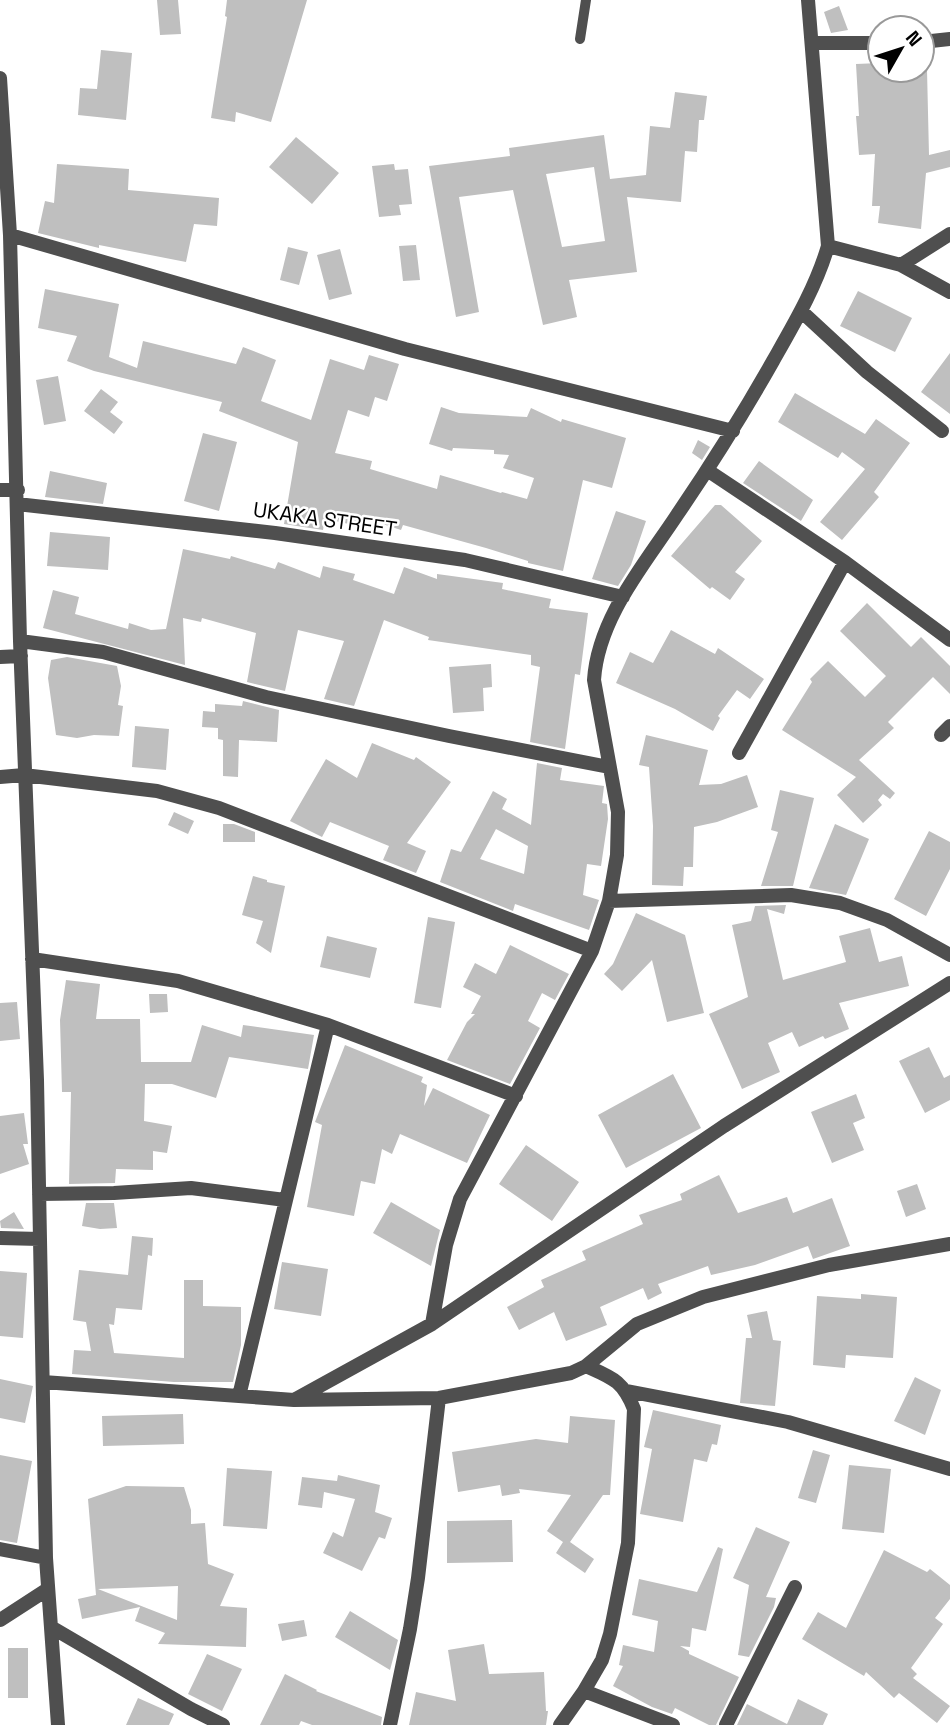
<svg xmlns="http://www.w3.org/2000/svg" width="950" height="1725" font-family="'Space Grotesk',sans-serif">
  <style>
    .building { fill: #bfbfbf; fill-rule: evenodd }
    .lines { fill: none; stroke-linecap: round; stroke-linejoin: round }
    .service { stroke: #4f4f4f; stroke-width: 10 }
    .minor { stroke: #4f4f4f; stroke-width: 14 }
    .labels { text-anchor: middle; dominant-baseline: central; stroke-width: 5; stroke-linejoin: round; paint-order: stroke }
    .street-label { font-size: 21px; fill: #000; stroke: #fff }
  </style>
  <rect width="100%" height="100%" fill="#fff"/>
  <path class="building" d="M157,0H178L181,34L160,35Z
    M227,0H307L271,122L236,112L235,122L211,118L227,17L225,16Z
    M839,6L848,30L831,33L824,12Z
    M101,50L132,53L126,120L78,115L80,88L97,89Z
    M880,63V70H927L929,155L950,150V167L926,173L921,229L878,223L880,206H872L875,154L859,155L856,116H859L856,64Z
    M675,92L707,96L704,120H699L697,152L685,151L681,202L627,197L637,272L569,280L577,317L543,325L513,190L459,197L479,312L456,317L429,166L510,156L509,148L604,135L610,179L646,175L650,126L670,128ZM594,167L605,241L562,247L546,174Z
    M296,137L339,173L312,204L269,167Z
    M57,164L129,169L128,190L219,198L217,226L194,224L186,262L99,245V248L38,233L45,201L54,203Z
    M394,164L395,170L408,169L412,204L399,205L401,215L379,217L372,166Z
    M416,245L420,280L403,281L399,246Z
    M288,247L308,252L299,285L280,280Z
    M340,249L352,294L329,300L317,255Z
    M45,289L119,304L109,357L137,368L143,341L236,364L243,347L276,360L261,401L311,420L330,359L364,370L369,355L399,364L387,401L375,397L369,417L348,410L335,453L372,461L370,469L437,489L440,475L501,493L502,492L527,499L534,478L503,468L509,455L494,454V450L453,448L452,451L429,444L441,407L459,413L527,417L531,408L561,422L562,419L626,438L612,488L583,480L563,571L528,563V561L486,548L403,525L401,530L361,517L359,526L325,519L323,530L284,524L298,442L219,411L222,402L94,371L67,361L77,336L38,328Z
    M858,291L912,318L895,352L840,326Z
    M950,353V414L921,392Z
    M58,376L66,421L44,425L36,380Z
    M101,389L118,402L110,412L123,422L114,434L84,411Z
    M795,393L865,434L876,419L910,443L874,492L879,497L842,540L820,522L865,469L842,452L838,458L778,422Z
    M203,433L237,442L219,511L184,501Z
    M698,440L710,447L702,460L692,453Z
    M759,461L813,500L801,521L743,483Z
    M50,471L107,483L103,504L45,497Z
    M715,505H721L762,541L735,572L745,579L730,600L712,587L710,589L671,556Z
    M616,511L646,521L631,565L618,586L592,579Z
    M50,532L110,537L108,570L47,566Z
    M183,549L230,559L231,556L275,569L278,562L320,578L323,566L355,574L353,580L394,594L404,567L437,579V574L503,583L502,589L551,599L549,608L588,613L580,675L575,674L565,749L530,742L540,667L531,665V655L428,640L429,637L384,620L354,706L324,699L344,641L298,630L285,691L247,682L256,633L202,618L201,622L183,618L185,665L43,628L53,590L79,597L75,614L128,629L129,623L151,630L166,629Z
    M867,603L911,647L921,637L950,666V694L933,677L888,722L894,728L859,760L895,793L890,799L883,794L878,800L882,805L863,823L837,795L856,777L782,730L812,682L810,679L828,661L865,697L886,676L840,631Z
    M671,630L715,654L718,648L764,679L750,699L737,690L718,716L720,718L713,731L675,709L616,683L630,652L653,663Z
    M67,657L117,666L121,686L118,705L123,706L119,736L94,735L77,738L56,735L48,678L51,660Z
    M491,664L492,687L483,688L484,711L453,713L449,667Z
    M243,701L279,710L277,742L239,740L238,777L223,776V740L218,739V728L202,727L203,711L215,712V704L242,706Z
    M135,726L169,729L166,770L132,767Z
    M646,735L708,750L699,785L721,784L747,775L758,807L717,822L694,827L693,867H684L683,886L652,885L653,826L649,767L639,765Z
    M372,743L414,760L416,757L451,782L407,843L426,851L416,873L383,860L389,846L330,822L322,837L290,821L326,759L357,778Z
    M537,763L562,768L560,780L604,786L602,803L607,804L608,819L601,866L587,864L583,895L599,900L589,930L515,904L513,911L440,882L451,849L461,852L493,791L507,799L502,809L531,825ZM496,829L528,846L524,874L480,859Z
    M780,790L814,798L793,886H761L778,832L771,830Z
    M174,812L194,821L188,834L168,825Z
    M223,824H234L255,832V842H223Z
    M835,824L869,839L846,895L809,888Z
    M929,831L950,842V869L926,916L894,899Z
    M253,876L267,880V882L285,886L271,953L256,943L263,921L242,915Z
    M786,905L784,914L767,909L783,980L846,962L839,936L870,928L879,962L902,956L909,986L839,1003L849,1029L825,1039L823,1036L799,1047L792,1032L768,1043L780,1072L742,1089L709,1014L748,997L732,925L751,921L755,906Z
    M636,913L685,935L704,1013L667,1022L652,960L622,991L604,974L613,964Z
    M428,917L455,922L441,1008L414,1003Z
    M327,936L377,948L370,978L320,967Z
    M510,945L569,974L555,1000L542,993L528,1021L540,1028L510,1084L447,1060L467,1022L475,1014H471L481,996L463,987L475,963L496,974Z
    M66,980L100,984L96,1019H140L141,1062H191L202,1025L241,1037L243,1025L314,1035L308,1069L229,1057L216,1098L172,1084H145L144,1121L172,1126L167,1153L153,1151V1170L116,1169L115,1183L69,1184L71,1092H62L60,1020Z
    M149,994H167L168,1012L150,1013Z
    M17,1002L20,1039L0,1041V1003Z
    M345,1045L423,1077L421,1082L427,1085L424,1106L433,1088L490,1115L467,1163L400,1134L392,1154L382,1149L375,1184L361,1181L354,1216L307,1207L322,1125L315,1122Z
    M929,1047L944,1078L950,1075V1100L925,1113L899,1061Z
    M673,1074L701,1128L626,1168L598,1115Z
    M856,1094L865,1118L853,1123L864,1150L832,1163L811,1112Z
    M24,1113L28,1144H23L29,1164L0,1174V1116Z
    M526,1145L579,1182L552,1221L499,1184Z
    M719,1175L738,1213L787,1197L793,1213L832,1198L850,1246L813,1259L808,1246L755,1265L711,1275L708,1266L658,1284L662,1293L648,1300L643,1288L600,1307L607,1325L566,1341L554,1312L519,1330L507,1307L544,1287L541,1280L586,1260L582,1251L643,1224L639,1215L682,1200L680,1194Z
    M917,1184L926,1209L906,1217L897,1191Z
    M391,1202L440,1230L431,1266L373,1233Z
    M86,1203H114L117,1228L100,1229L82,1226Z
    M14,1212L24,1229L1,1228L0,1221Z
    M132,1236L153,1238L152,1256L148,1255L142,1310L116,1308L114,1325L109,1324L114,1353L184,1358V1280H203V1306L241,1307V1345L233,1382H174L72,1374L74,1350L91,1351L86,1322L73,1320L79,1270L128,1275Z
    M282,1262L328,1269L321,1316L274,1309Z
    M0,1271L27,1273L23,1338L0,1336Z
    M861,1294L897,1297L893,1358L846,1355L845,1368L813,1365L817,1296L861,1299Z
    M767,1311L773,1340L781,1341L775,1406L740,1403L746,1338H752L747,1315Z
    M915,1377L941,1390L925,1435L894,1421Z
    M0,1379L33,1386L25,1423L0,1418Z
    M653,1410L721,1425L717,1445L712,1444L707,1462L694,1459L683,1522L640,1514L652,1449L644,1447Z
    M183,1414L184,1444L103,1446L102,1416Z
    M570,1416L615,1420L610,1495H603L570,1542L594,1559L585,1573L556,1553L563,1542L547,1531L571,1495L519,1489L520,1493L502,1496L500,1485L458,1492L452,1452L536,1439L568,1443Z
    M813,1450L830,1455L816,1503L798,1498Z
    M0,1455L32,1461L17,1543L0,1540Z
    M849,1465L891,1469L884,1533L842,1529Z
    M227,1468L272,1471L267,1529L223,1526Z
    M338,1475L380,1485L375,1512L392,1518L385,1539L379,1537L362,1571L323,1553L333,1532L343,1537L355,1499L324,1492L322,1508L298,1505L302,1477L337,1481Z
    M126,1486L184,1487L191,1510V1524L205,1523L208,1564L234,1574L220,1606L247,1608L246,1647L158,1644L165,1633L135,1621L140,1607L82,1619L78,1599L96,1595L88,1499ZM178,1586L177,1620L98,1589Z
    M512,1520L513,1562L447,1563V1521Z
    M756,1527L790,1542L766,1597L776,1598L774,1607L749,1657L738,1655L749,1585L733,1578Z
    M718,1547L723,1549L706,1631L692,1628L690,1647L680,1646L689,1651V1654L739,1677L716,1725H709L675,1708L672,1714L652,1707L613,1686L623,1666L619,1665L623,1645L654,1652L658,1621L632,1615L639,1579L697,1592Z
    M884,1550L927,1572L930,1569L950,1585V1599L935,1618L943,1624L911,1668L917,1674L913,1678L950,1706L937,1723L899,1693L894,1698L866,1672L864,1676L802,1639L818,1612L846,1628Z
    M350,1611L398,1640L390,1670L335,1637Z
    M304,1620L307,1636L282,1641L278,1624Z
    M484,1644L489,1674L544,1672L546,1711H548L546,1725H409L416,1692L456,1701L448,1650Z
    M8,1648H28V1698H8Z
    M207,1654L242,1669L222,1711L188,1694Z
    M285,1674L317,1690L316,1691L382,1717L381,1725H312L301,1721L299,1725H260Z
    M138,1698L174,1714L169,1725H126Z
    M798,1699L828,1714L823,1725H737L747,1704L787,1724Z"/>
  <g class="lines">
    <path class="service" d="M580,39L586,0"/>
    <path class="minor" d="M922,42L950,39
      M813,43H880
      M0,78L10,235L20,641L37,1080L46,1558L58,1725
      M10,235L405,349L733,431
      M828,246L901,265L950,292
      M901,265L950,234
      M801,311L867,372L942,431
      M707,470L845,562L950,640
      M0,490H18
      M17,504L275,533L465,560L623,597
      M20,641L103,652L266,697L449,736L609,767
      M0,657L21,656
      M941,735L950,726
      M739,753L845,562
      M0,777L24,775L157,791L219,808L592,951
      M609,901L791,895L840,903L887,920L950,955
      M32,959L178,981L328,1025L516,1096
      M39,1194L114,1193L191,1188L285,1200
      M0,1238L40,1239
      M432,1324L446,1245L460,1199L592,951L609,901L617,855L618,812L594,680C598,618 644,565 677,515C711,465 743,414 773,361C794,324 816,287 828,246L808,0
      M43,1382L294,1400L439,1398L571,1373L586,1366L637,1324L703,1297L829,1265L950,1244
      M627,1391L788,1422L950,1469
      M239,1396L328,1025
      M296,1399L432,1324L724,1126L950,983
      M0,1549L46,1558
      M0,1620L48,1589
      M51,1627L191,1709L223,1725
      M584,1691L673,1725
      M390,1725L410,1629L418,1578L439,1398
      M560,1725L584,1691L602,1660L610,1634L628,1543L634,1409C623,1381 613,1378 586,1366
      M726,1725L795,1587"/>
  </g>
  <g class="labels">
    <g class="street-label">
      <text transform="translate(325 519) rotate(8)">UKAKA STREET</text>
    </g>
  </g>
  <g transform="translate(901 49) rotate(51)"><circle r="33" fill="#ffffff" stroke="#999999" stroke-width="2"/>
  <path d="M0-5L12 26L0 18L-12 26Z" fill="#000000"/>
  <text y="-10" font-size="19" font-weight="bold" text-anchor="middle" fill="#000000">N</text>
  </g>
</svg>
